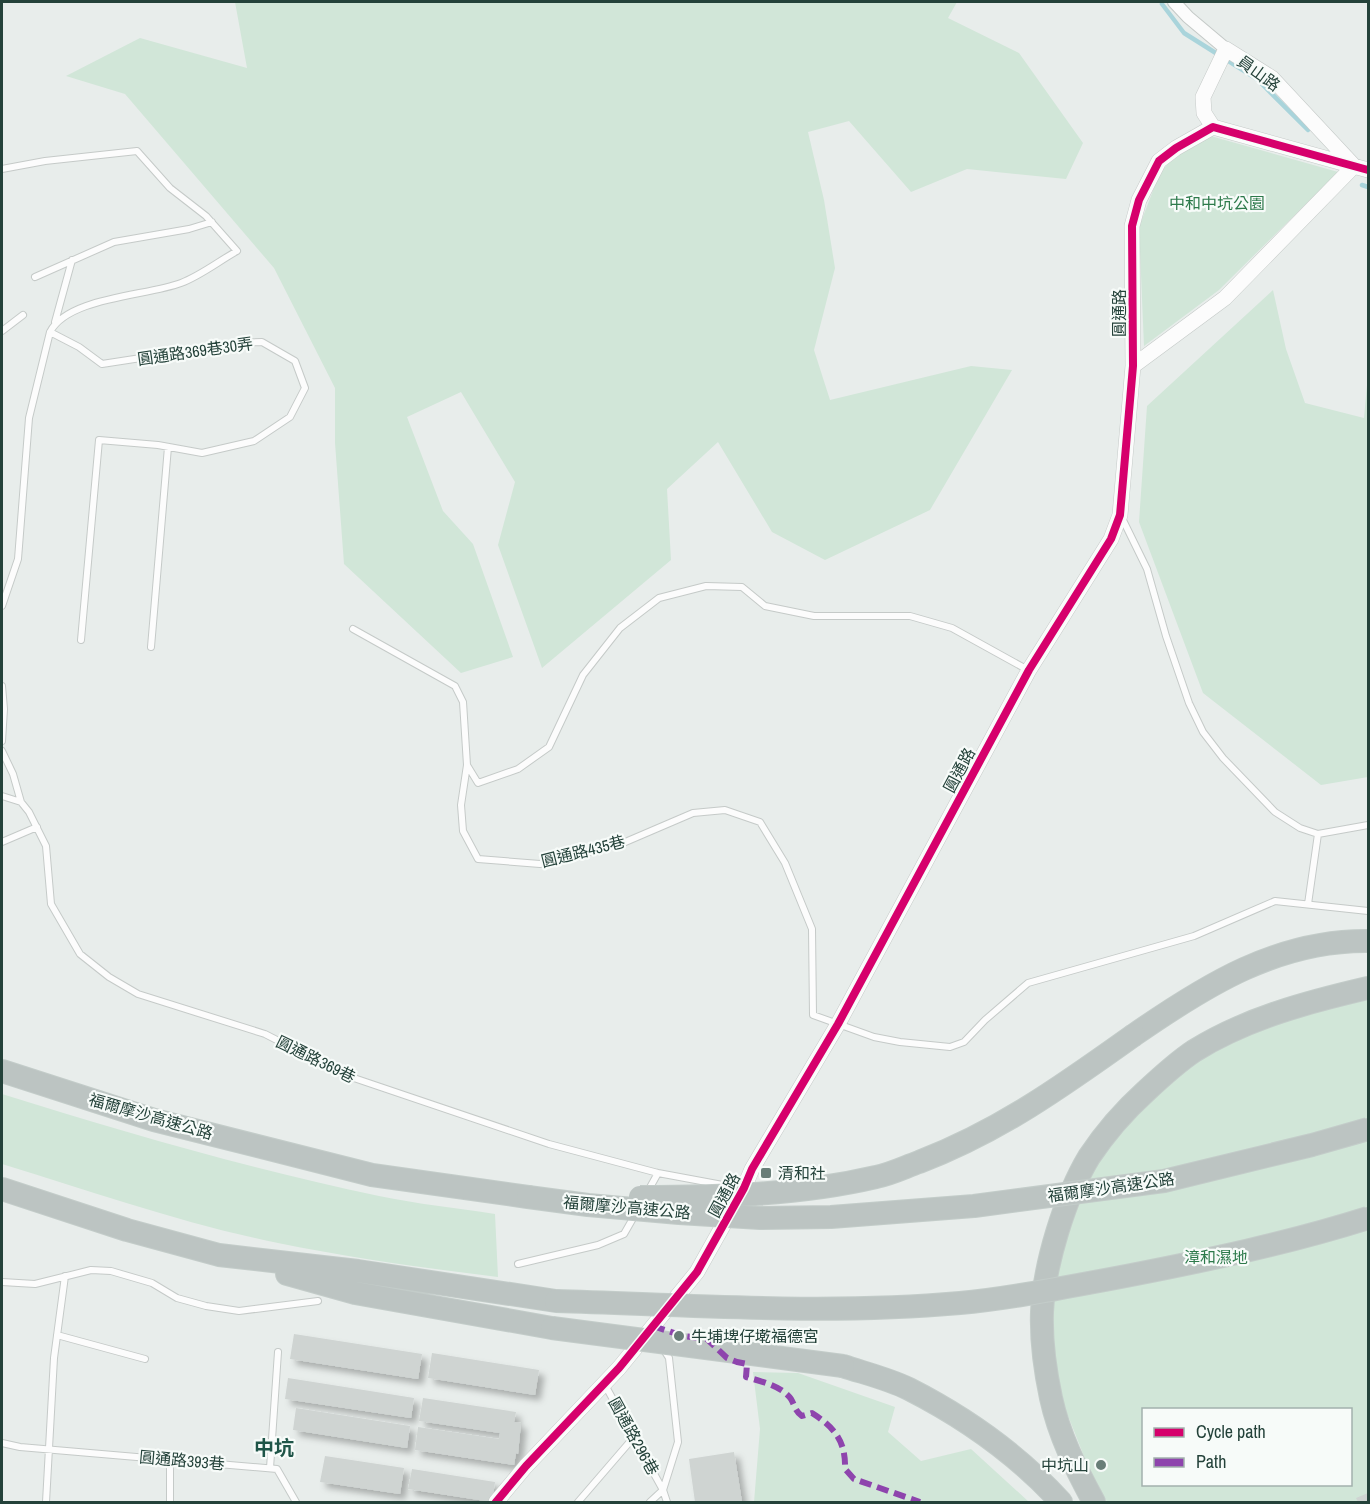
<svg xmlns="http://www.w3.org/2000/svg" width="1370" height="1504" font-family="'Archivo Narrow','Noto Sans TC',sans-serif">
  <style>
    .green { fill: #d1e6d8; fill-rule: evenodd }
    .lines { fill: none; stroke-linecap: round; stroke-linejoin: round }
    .stream { stroke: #a9d4db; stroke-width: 4.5 }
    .building { fill: #cfd4d2; filter: url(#shadow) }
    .service-casing { stroke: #c5cac8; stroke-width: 8 }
    .minor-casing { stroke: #c5cac8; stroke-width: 14 }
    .tertiary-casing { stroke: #c5cac8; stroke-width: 16 }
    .motorway-casing { stroke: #c3ccc9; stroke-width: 24 }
    .service { stroke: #fcfcfc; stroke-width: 6 }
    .minor { stroke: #fcfcfc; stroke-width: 12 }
    .tertiary { stroke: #fcfcfc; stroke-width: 15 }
    .motorway { stroke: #bcc4c2; stroke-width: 22 }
    .motorway-bridge-casing { stroke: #c3ccc9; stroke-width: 24; stroke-linecap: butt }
    .motorway-bridge { stroke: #bcc4c2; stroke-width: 22 }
    .quiet { stroke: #8e44ad; stroke-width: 6; stroke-dasharray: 12 6; stroke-linecap: butt }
    .cycleway-casing { stroke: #f7fbf9; stroke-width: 11 }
    .cycleway { stroke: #d6006c; stroke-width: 8 }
    .poi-dot { fill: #697e78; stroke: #f7fbf9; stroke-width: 2 }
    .labels { text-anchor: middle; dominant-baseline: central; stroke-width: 4.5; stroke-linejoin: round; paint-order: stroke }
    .street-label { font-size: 16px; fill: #24423a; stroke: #f7fbf9 }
    .park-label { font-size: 16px; fill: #2d7a4b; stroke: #f7fbf9 }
    .poi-label { font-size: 16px; fill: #24423a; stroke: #f7fbf9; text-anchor: start }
    .quarter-label { font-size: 20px; font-weight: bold; fill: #1f5548; stroke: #f7fbf9 }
  </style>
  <defs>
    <filter id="shadow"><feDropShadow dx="5.5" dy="5.5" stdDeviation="3" flood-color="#0004"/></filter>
  </defs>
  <rect width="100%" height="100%" fill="#e8edeb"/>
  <path class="green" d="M235,2H957L948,18L1019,53L1083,143L1066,179L967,169L911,192L849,121L808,132L824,200L835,268L814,350L830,400L971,366L1012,370L930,510L825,560L772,532L718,442L667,489L671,560L542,668L498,545L515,482L461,392L407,417L443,511L473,544L513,657L461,673L344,564L335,443V388L274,268L125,94L66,76L140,38L247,68Z
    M1193,131L1338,172L1219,290L1144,346L1139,227L1159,175Z
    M1273,290L1286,349L1305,403L1364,418L1368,374V777L1321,785L1203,693L1139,522L1147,406Z
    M1368,1000V1502H1107L1089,1469L1063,1403L1053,1357L1052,1304L1067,1221L1103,1149L1172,1077L1219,1046L1273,1024L1337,1006ZM1144,1410H1350V1484H1144Z
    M2,1094C126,1133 251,1169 379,1196C417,1204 457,1208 495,1214L498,1277C425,1268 351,1258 278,1243C184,1224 93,1192 2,1164Z
    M753,1372L798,1373L895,1407L888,1432L921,1461L971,1449L1029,1502H754L760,1429Z"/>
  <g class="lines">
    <path class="stream" d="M1162,4L1184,33L1257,79L1308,130
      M1362,185L1368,187"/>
  </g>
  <path class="building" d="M294,1334L422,1354L418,1379L290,1359Z
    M432,1353L539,1370L535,1395L428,1378Z
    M288,1378L414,1398L411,1418L285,1399Z
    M423,1398L516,1412L514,1422L521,1423L518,1454L516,1453L514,1465L415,1450L418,1427L499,1439L500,1433L419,1421Z
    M296,1408L410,1426L407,1448L293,1430Z
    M734,1452L742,1502H695L689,1459Z
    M325,1456L404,1468L400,1494L320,1482Z
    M412,1469L495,1482L492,1502L408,1489Z
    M1368,1493V1502H1358L1356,1498Z"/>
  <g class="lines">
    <defs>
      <path id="service" d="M2,169L45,161L137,151L170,188L206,216L237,251C219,261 200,276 181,283C147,296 68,297 50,332L29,418L18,559L2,606
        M35,277L114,242L189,229L212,222
        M55,322L72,260
        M2,331L23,315
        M50,332L79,347L102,364L238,343L262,342L295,361L305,388L290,417L254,441L202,453L158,445L99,440L81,640
        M1122,518L1147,569L1166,636L1189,703L1203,732L1223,758L1275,812L1300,828L1318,834L1368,825
        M353,629L455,686L463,702L467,765
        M151,647L168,447
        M1028,670L952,628L910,616H814L765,606L742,587L706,586L659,598L620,628L583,675L549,747L518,769L478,783L467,765L461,805L463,831L478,859L540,864L623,843L693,813L725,810L760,822L785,863L812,929L813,1015L874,1037L900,1042L950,1047L964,1042L985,1020L1028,983L1194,936L1275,901L1368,911
        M2,686L4,709L2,741
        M2,751L13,774L21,802
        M2,796L21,802L29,812L46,846L51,904L80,954L109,977L138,994L265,1034L345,1075L549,1144L658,1173L728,1186
        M2,842L37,827
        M1308,904L1318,834
        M648,1191L658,1173
        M518,1264L598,1245L624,1234L636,1213
        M2,1282L35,1284L91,1270L111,1271L152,1283L177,1298L206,1306L239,1311L318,1301
        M57,1335L145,1359
        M662,1347L669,1358L678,1442L663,1490L667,1502
        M605,1385L663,1490L650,1502
        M2,1443L20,1447L277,1469L296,1502
        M170,1458V1502
        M270,1468L278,1352
        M46,1502L54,1358L65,1276
        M578,1502L634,1437"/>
      <path id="minor" d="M1174,2L1188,17L1226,49"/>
      <path id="tertiary" d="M1213,127L1204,113L1203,97L1226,49L1272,78L1354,166
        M1133,366L1225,298L1354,166
        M496,1502L526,1466L619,1368L697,1272L744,1188L752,1169L838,1024L1029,670L1111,539L1120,515L1133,366L1132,226L1139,200L1159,161L1176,148L1213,127L1368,170"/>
      <path id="motorway" d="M1134,1035C1206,985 1278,940 1368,941
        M2,1071L154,1120L372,1175L528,1197
        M2,1189L127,1230L219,1255L358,1271L556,1301
        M287,1274L355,1293L552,1328
        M843,1366C864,1373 889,1379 909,1389C966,1418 1018,1455 1061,1502
        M1094,1502C1076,1469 1059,1435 1051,1398C1045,1370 1041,1340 1042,1312C1044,1265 1065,1197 1089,1157C1105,1133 1124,1111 1145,1092C1161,1077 1176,1063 1194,1051C1247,1018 1308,1002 1368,988"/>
    </defs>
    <use href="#service" class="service-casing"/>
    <use href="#minor" class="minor-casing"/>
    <use href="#tertiary" class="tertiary-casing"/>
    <use href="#motorway" class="motorway-casing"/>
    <use href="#service" class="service"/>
    <use href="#minor" class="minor"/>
    <use href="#tertiary" class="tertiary"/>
    <use href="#motorway" class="motorway"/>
    <defs>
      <path id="motorway-bridge" d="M528,1197L588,1205L679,1213L760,1218L831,1217L974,1206L1164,1181L1312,1145L1368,1129
        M640,1197C719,1197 799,1195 876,1177C891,1174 905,1167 919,1162C1000,1131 1064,1085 1134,1035
        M556,1301C690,1305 825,1315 960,1303C1015,1298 1071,1286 1126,1276C1208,1260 1289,1243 1368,1218
        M552,1328L843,1366"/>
    </defs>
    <use href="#motorway-bridge" class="motorway-bridge-casing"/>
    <use href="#motorway-bridge" class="motorway-bridge"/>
    <path class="quiet" d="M653,1326L683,1336L707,1339L727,1358L737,1362L747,1364L746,1377C760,1381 782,1386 791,1399C795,1406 795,1411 802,1416L812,1413C834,1427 846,1441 845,1469L854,1479L920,1502"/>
    <defs>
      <path id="cycleway" d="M496,1502L526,1466L619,1368L697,1272L744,1188L752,1169L838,1024L1029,670L1111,539L1120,515L1133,366L1132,226L1139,200L1159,161L1176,148L1213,127L1368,170"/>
    </defs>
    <use href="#cycleway" class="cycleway-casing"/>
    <use href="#cycleway" class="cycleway"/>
  </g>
  <g class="poi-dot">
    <rect x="760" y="1167" width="12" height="12" rx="3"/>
    <circle cx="679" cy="1336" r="6"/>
    <circle cx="1101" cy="1465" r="6"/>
  </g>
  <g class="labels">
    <g class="street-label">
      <text transform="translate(1259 73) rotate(36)">員山路</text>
      <text transform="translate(1119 313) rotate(-90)">圓通路</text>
      <text transform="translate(195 351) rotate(-8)">圓通路369巷30弄</text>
      <text transform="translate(959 770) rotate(-62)">圓通路</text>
      <text transform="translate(583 851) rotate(-14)">圓通路435巷</text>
      <text transform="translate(316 1059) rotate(26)">圓通路369巷</text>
      <text transform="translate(151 1116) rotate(16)">福爾摩沙高速公路</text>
      <text transform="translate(1111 1187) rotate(-8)">福爾摩沙高速公路</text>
      <text transform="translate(724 1195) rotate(-62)">圓通路</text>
      <text transform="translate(627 1207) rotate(5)">福爾摩沙高速公路</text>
      <text transform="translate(634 1436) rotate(61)">圓通路296巷</text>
      <text transform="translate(182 1460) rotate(5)">圓通路393巷</text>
    </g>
    <g class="park-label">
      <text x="1217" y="203">中和中坑公園</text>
      <text x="1216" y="1257">漳和濕地</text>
    </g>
    <g class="poi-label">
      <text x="778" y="1173">清和社</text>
      <text x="691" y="1336">牛埔埤仔墘福德宮</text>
      <text x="1089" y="1465" text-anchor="end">中坑山</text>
    </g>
    <g class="quarter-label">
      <text x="274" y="1447">中坑</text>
    </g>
  </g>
  <rect width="1370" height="1504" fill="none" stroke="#24423a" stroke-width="6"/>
  <rect x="1142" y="1408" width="210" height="78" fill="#f7fbf9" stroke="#a3b1ad" stroke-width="1.5"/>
  <rect x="1154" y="1428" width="30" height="9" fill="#d6006c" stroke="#a3b1ad" stroke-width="1.5"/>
  <text x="1196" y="1438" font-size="18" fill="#24423a">Cycle path</text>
  <rect x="1154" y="1458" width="30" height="9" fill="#8e44ad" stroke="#a3b1ad" stroke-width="1.5"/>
  <text x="1196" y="1468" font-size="18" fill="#24423a">Path</text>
</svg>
